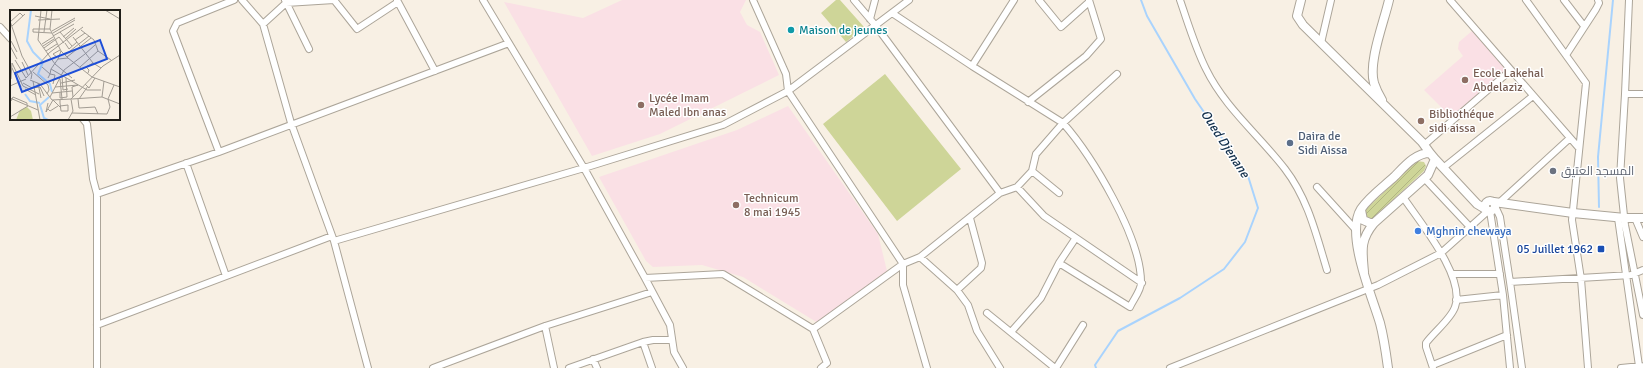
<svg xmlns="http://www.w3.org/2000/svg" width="1643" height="368" font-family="Signika,Cairo,sans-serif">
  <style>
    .education { fill: #fae0e5 }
    .green { fill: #ced598 }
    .garden { fill: url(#garden-furrows) }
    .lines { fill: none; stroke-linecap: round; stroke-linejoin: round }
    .stream { stroke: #a9d3fd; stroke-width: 2 }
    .minor-casing { stroke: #aca599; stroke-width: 8 }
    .major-casing { stroke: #aca599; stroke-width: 10 }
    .minor { stroke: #fff; stroke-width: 6 }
    .major { stroke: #fff; stroke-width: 8 }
    .culture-dot { fill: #0f9aa8; stroke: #fff; stroke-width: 1.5 }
    .education-dot { fill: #8d6e63; stroke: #fff; stroke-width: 1.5 }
    .service-dot { fill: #5c6f8a; stroke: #fff; stroke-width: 1.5 }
    .worship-dot { fill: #6b7280; stroke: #fff; stroke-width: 1.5 }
    .shop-dot { fill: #3f7fe0; stroke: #fff; stroke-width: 1.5 }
    .transit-dot { fill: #1a4fb4; stroke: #fff; stroke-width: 1.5 }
    .labels { text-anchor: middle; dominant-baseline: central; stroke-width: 3; stroke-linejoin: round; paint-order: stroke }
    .culture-label { font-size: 12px; fill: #0d838f; stroke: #fff; text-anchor: start }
    .education-label { font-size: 12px; fill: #785e54; stroke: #fff; text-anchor: start }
    .service-label { font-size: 12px; fill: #4e5e75; stroke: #fff; text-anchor: start }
    .worship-label { font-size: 12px; fill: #5b616d; stroke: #fff; text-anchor: start }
    .shop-label { font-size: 12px; fill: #366cbe; stroke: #fff; text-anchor: start }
    .transit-label { font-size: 12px; fill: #164399; stroke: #fff; text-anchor: end }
    .water-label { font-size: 13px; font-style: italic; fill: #13304c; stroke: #fff }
    .inset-river { fill: none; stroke: #a9d3fd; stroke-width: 2 }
    .inset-road { fill: none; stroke: #a29c93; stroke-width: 1 }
    .view { fill: #1d4ed8; fill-opacity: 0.15; stroke: #1d4ed8; stroke-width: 2 }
    .inset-edge { fill: none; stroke: #201e19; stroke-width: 2 }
  </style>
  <defs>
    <pattern id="garden-furrows" width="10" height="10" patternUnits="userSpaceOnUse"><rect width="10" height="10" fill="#ced598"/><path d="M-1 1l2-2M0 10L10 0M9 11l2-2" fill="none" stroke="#b1b682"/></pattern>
  </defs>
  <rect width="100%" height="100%" fill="#f8f0e4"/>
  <path class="education" d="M622,0H746L740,12L747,25L760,32L779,75L660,134L592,156L504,2L583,18Z
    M1472,31L1506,70L1451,117L1424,90L1463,56L1458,49L1459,42Z
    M788,106L878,234L887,271L818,323L743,277L702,265L653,267L646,261L599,177L737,130Z"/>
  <path class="green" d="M836,0H840L864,27L846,42L821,13Z
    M885,74L961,169L897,221L823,124Z"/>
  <path class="garden" d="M1417,161L1424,162L1426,166L1424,171L1372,219H1366L1364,211Z"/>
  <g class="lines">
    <path class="stream" d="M1599,207L1598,157L1613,0
      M1096,368L1095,365L1118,331L1180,298L1224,269L1245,242L1258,208L1248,176L1195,99L1147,16L1141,0"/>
    <defs>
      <path id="minor" d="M242,0L263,24L291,123L334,241L368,368
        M285,0L309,49
        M483,0L584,168L645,278L723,274L813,329L827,363L821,368
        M753,0L786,74L788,91L903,264V285L927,368
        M1014,0L972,66L1063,123L1117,74
        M1039,0L1061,27L1089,2
        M1180,0C1188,23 1195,47 1206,69C1225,108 1259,135 1285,169C1308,199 1316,234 1327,270
        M1450,0L1579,148
        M1526,0L1586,83L1572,220L1581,279L1588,368
        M1564,0L1584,26
        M1629,0L1625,94H1643
        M398,2L435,71
        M892,13L972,66
        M870,19L875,0
        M263,24L286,3L334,0L357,29L398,2L397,0
        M0,27L11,39
        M1321,43L1331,0
        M1566,55L1596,9L1599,3L1598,0
        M1625,94L1620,178L1625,225L1643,315
        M1028,102L1086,56L1101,39L1089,0
        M83,119L87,124L93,179L97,194
        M1424,145L1511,70
        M219,152L173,31L177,23L234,0
        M186,163L226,276
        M1443,168L1533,96
        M1032,171L1059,193
        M1424,178L1470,227
        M1017,187L1044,216L1142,283
        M1317,187L1356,230
        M1000,193L1017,187L1032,171L1036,154L1063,123C1092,156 1141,237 1141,282C1142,289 1133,300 1130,307L1059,263
        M1403,197C1419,221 1466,277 1455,307C1451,319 1434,332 1426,343V347L1433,368
        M1500,202L1570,138
        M1495,206L1500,217L1510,282L1522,368
        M1490,211L1503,295L1510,368
        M1618,218L1639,366
        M1635,218L1643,237
        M334,241L584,168L723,125L788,91L909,0
        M920,257L957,290L968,305L977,331L1000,368
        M1453,274H1500
        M645,278L670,325L674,352L683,368
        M1510,282L1631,275L1643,270
        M957,290L981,268L982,263L970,218
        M1456,300L1503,295
        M987,313L1055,368
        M97,325L332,236
        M545,326L554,368
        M813,329L903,264L920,257L1000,193L876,26L854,0
        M1011,332L1041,298L1059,263L1075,239
        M643,342L652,368
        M593,359L597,368
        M1433,365L1507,335
        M97,368V194L219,152L509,43
        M433,368L545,326L652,292
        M569,368L643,342L653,340H672
        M1056,368L1083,325
        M1170,368L1378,285L1441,253L1488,211
        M1621,368L1641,366"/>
      <path id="major" d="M1301,0L1297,16L1303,25L1422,142L1430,153
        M1382,100C1379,95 1376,89 1374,83C1368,62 1384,22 1389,0
        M1435,159L1477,204L1487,210
        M1485 206a5 5 0 1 1 10 0a5 5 0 1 1-10 0Z
        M1494,202L1573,213L1625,218H1643
        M1361,210L1363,220L1370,223H1374
        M1364,272C1362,250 1360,240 1374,223L1428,175L1435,159L1430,153C1415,153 1404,167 1394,177C1383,187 1369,197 1361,209C1345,234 1372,296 1380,323C1384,338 1386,353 1388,368"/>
    </defs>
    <use href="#minor" class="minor-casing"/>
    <use href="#major" class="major-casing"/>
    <use href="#minor" class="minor"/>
    <use href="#major" class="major"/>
  </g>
  <circle class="culture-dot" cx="791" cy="30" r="4"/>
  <g class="education-dot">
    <circle cx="1465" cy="80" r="4"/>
    <circle cx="641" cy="105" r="4"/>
    <circle cx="1421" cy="121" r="4"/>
    <circle cx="736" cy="205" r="4"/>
  </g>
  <circle class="service-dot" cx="1290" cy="143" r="4"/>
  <circle class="worship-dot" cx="1553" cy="171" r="4"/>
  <circle class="shop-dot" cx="1418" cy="231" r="4"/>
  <rect class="transit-dot" x="1597" y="245" width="8" height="8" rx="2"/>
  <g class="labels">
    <g class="culture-label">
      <text x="799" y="30">Maison de jeunes</text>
    </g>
    <g class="education-label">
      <text x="1473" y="73">Ecole Lakehal<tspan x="1473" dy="14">Abdelaziz</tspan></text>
      <text x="649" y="98">Lycée Imam<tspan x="649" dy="14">Maled Ibn anas</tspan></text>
      <text x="1429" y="114">Bibliothéque<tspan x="1429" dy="14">sidi aissa</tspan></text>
      <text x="744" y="198">Technicum<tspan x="744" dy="14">8 mai 1945</tspan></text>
    </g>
    <g class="service-label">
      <text x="1298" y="136">Daira de<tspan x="1298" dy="14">Sidi Aissa</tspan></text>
    </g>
    <g class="worship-label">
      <text x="1561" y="171">المسجد العتيق</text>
    </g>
    <g class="shop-label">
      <text x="1426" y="231">Mghnin chewaya</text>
    </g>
    <g class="transit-label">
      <text x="1593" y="249">05 Juillet 1962</text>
    </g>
    <g class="water-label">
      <text transform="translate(1225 144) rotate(57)">Oued Djenane</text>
    </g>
  </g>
  <g transform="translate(10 10)">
    <rect width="110" height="110" fill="#f8f0e4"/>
    <path d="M17,97L21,101L23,110H6L10,100Z" fill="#ced598"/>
    <path class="inset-river" d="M21,0L17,31L23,42L33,52L28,64L40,74L42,82M15,84L20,91L30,93M38,110L34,108L30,95L39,87"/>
    <path class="inset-road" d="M31,0L28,30L45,54L62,68M42,0L40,19L51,41L58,48M95,0L110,9M25,6L40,9M28,10L50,9M0,11L12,46L22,64L21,69M0,12L10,3L13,6M2,16L15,4M23,19V22L42,23M23,19H40M42,21L65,8M34,22L37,0M50,22L62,36M43,23L65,10M43,26L64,14M53,27L64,18M63,27L83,53L91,58M55,29L66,19M65,30L75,23M1,31L7,42M55,33L59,39L67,32M32,34L43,27M0,36L7,49M33,36L44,29M34,38L49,27L54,33M36,41L47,34M51,41L48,49L58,48L82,67L110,77M88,41L101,50M75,44L85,35M55,45L79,26M47,47L43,44L50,40M57,47L81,28M48,49L41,59L77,80H91M5,50L16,68M12,52L18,65M2,53L13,76L29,84M32,57L40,64L41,59M70,57L88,41L84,30L71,20M2,58L11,77M23,62L38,75L39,80L37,84M78,63L79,60L76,57L83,53M52,66L53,80L58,79M16,68L39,43L73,17M38,68L40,64L45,65L43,74M1,69L2,53M50,69L52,89M20,70L30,74L42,90L61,89M23,71L30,110M13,73L22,78L30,77L34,86M28,73L31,88M51,73L65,70M75,74L79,78L85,68M0,76L16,69M45,77L68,75M15,79L26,85M50,82V88L57,87L56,68M42,83L62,81M40,87L54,60L75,44M63,87L62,77L68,75M92,87L94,71M0,88L28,100M61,89L93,56L110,45M62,89L92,87L110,94M68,89L69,98L85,97L88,104M69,89L78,76M50,90V93L51,101H58V95L50,96M1,91L3,87L17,93V95M38,93L36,102L43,90L51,98M38,99L40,101L48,96M62,103L97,104L100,97L98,89L104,75M0,107L18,96M58,110L63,101L61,89"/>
    <path class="view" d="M90,30L97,49L12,82L5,63Z"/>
    <rect width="110" height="110" class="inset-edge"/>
  </g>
</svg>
